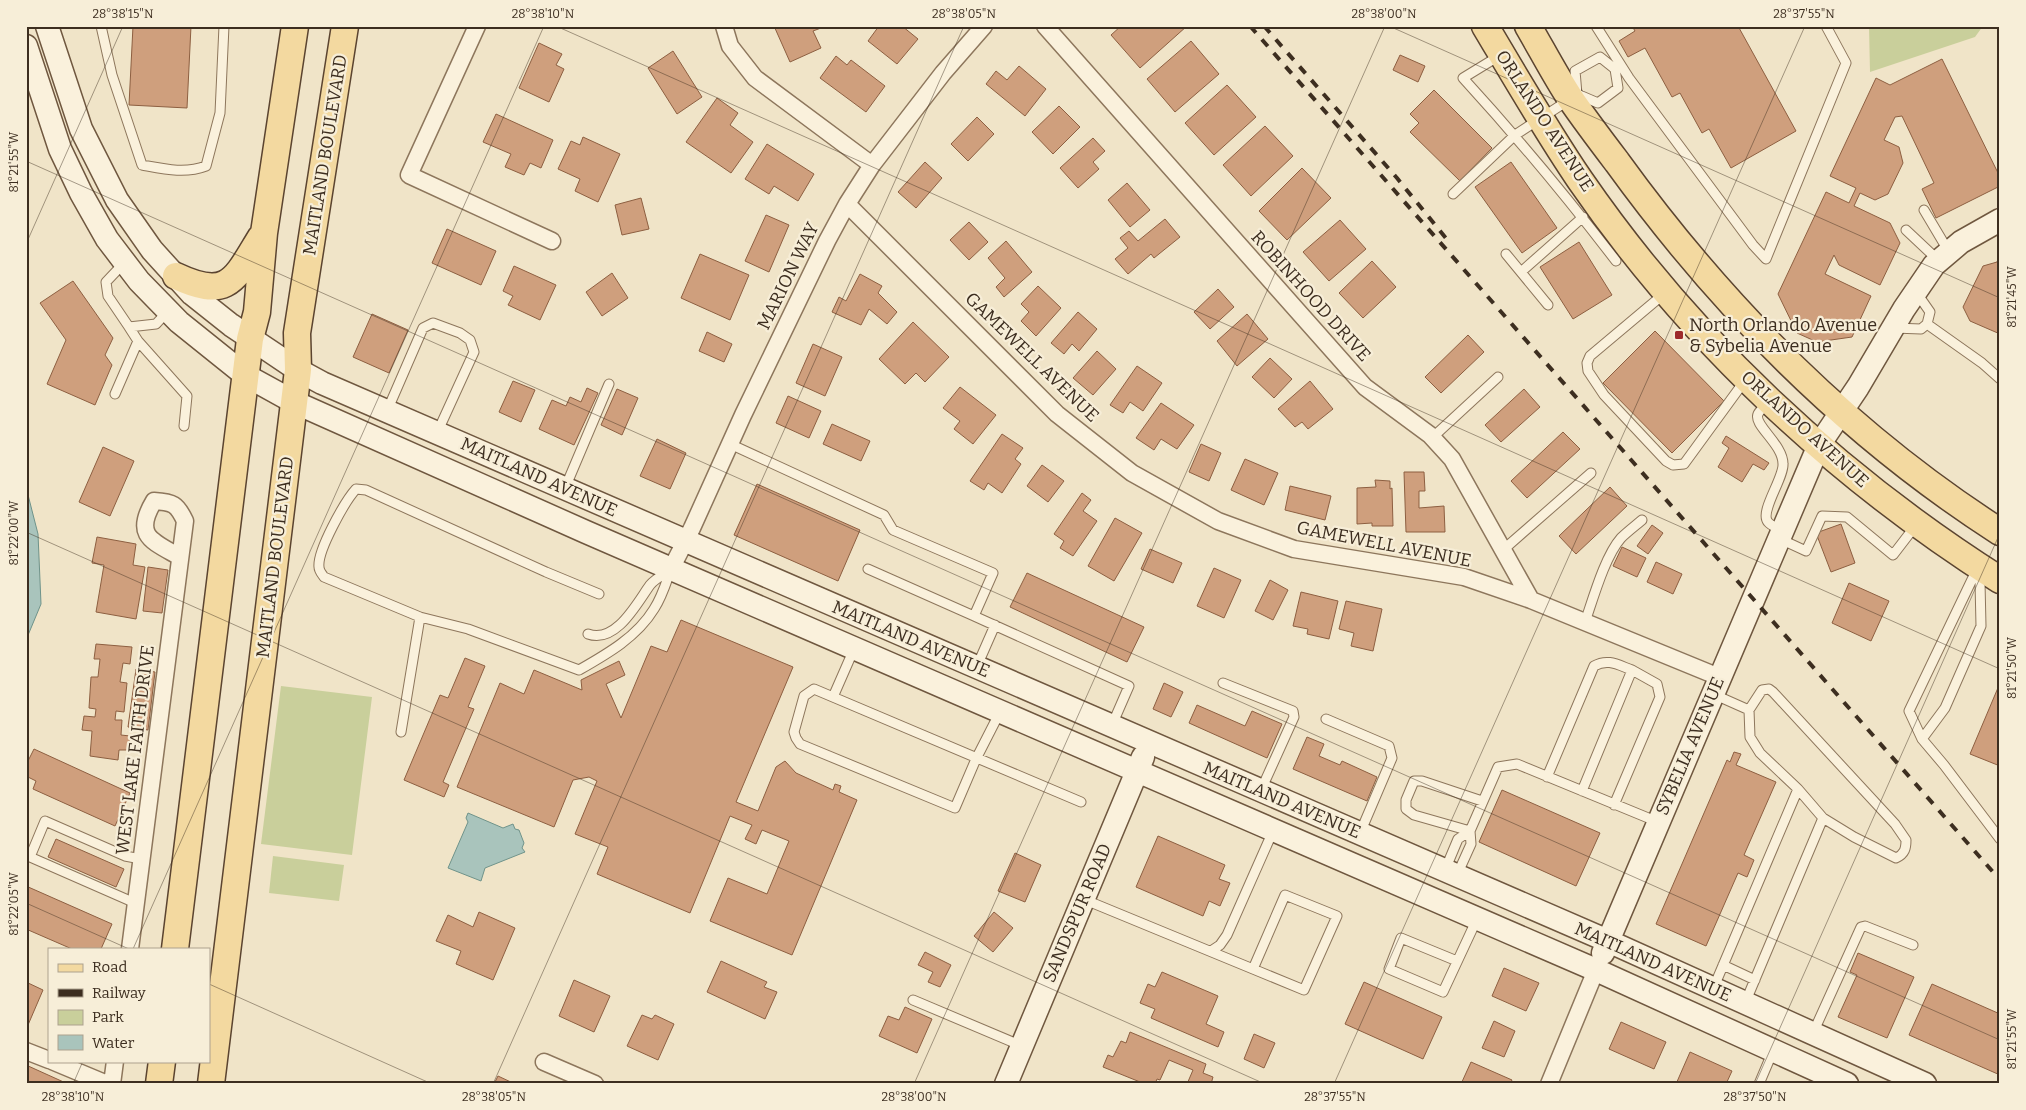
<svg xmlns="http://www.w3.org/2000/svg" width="2026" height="1110" font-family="Bitter,serif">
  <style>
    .green { fill: #c9cf9b }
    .water { fill: #a9c4bc; stroke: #6f938a }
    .building { fill: #cf9f7d; stroke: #8d5f41 }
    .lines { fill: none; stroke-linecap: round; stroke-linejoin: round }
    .lane-casing { stroke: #8d765c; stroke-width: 11 }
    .street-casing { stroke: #8d765c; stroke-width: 19 }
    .secondary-casing { stroke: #6f573f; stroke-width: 25 }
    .primary-casing { stroke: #5b4430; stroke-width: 29 }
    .lane { stroke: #faf1dc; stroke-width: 9 }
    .street { stroke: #faf1dc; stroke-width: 16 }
    .secondary { stroke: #faf1dc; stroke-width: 22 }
    .primary { stroke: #f3d9a0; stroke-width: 26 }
    .rail { stroke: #3d2e20; stroke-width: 4; stroke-dasharray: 9 9; stroke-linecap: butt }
    .ticks { fill: none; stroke: #3d2e20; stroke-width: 1; stroke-opacity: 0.45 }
    .poi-dot { fill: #9e2a2b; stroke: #f7eed8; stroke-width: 2 }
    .labels { text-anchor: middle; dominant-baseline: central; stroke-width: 4.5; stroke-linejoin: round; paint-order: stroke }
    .street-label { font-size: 18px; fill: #3d2e20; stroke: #f7eed8 }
    .poi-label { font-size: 18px; fill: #3d2e20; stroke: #f7eed8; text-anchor: start }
    .neatline { fill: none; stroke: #3d2e20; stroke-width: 2 }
    .ticks-label { font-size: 12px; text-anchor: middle; fill: #3d2e20 }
  </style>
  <rect width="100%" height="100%" fill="#f0e4c8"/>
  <path class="green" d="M1869,26H1983L1975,37L1870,72Z
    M281,686L372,697L352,855L261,844Z
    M273,856L344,865L339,901L269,893Z"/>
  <path class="water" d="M26,487L38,534L41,604L26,640Z
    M468,813L503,828L513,824L515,829L519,830L524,843L522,848L525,852L485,868L481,881L448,868L468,822L466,818Z"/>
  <path class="building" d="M133,26H191L187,108L129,105Z
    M774,26H820L821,28L813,31L821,48L790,62Z
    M879,26H902L918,39L897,64L868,41Z
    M1121,26H1187L1140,68L1111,35Z
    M1632,26H1738L1796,131L1731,168L1709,129L1702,133L1680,93L1672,97L1645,48L1628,57L1619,41L1635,31Z
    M1191,41L1219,74L1175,112L1147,79Z
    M539,43L562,54L556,65L564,69L549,102L519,88Z
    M673,51L702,97L677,114L648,68Z
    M1400,55L1425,66L1418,82L1393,70Z
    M836,56L847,65L851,60L885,86L866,112L820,78Z
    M1942,59L2000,177V186L1936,218L1922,189L1934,183L1902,116L1895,117L1884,140L1899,147L1903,163L1888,194L1875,200L1860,193L1854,206L1890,223L1900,243L1880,285L1839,265L1834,255L1825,274L1871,296L1852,337L1817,342L1797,333L1778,294L1826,192L1849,203L1856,188L1830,176L1876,78L1890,85Z
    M1019,66L1046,89L1025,116L986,84L996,71L1007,80Z
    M1227,85L1256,117L1214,155L1185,123Z
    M1434,90L1492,148L1460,181L1410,132L1419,123L1410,114Z
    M717,98L738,113L730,125L753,142L731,173L686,142Z
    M1059,106L1080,127L1053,154L1032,132Z
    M496,114L553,140L541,168L530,163L524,175L505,167L511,154L483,142Z
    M977,117L994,134L968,161L951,144Z
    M1265,126L1293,156L1251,196L1223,165Z
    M583,137L620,154L598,202L575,191L580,179L558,169L571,141L580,145Z
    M1093,138L1105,151L1093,162L1099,169L1078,188L1060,168Z
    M767,144L814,174L798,201L774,186L769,194L745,179Z
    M925,162L942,178L916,208L898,192Z
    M1511,162L1557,228L1522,253L1475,187Z
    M1302,168L1331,198L1287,240L1259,211Z
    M1127,183L1150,210L1130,227L1108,200Z
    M641,198L649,229L622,235L615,205Z
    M766,215L789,225L769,272L745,261Z
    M1165,219L1180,237L1154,258L1151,254L1128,274L1115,259L1128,248L1120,238L1129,231L1138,241Z
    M1340,220L1366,249L1329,281L1303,252Z
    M969,222L988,242L969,260L950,240Z
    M447,229L496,251L481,285L432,263Z
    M1006,241L1032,272L1004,297L996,287L1005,278L988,258Z
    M1579,242L1612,295L1573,319L1540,267Z
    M700,254L749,275L730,320L681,298Z
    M2000,255V334L1970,321L1963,307L1983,266L1997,262Z
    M1372,261L1396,287L1363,318L1339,293Z
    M514,266L556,285L540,320L508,305L513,296L503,291Z
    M612,273L628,298L602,316L586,292Z
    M860,274L882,286L878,293L897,312L887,324L869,309L861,325L832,312L839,297L846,301Z
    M73,281L113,338L105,355L112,365L95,405L47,384L66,340L40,303Z
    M1038,286L1061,308L1036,336L1021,321L1029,312L1021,304Z
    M1218,289L1234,307L1210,329L1194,312Z
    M1078,312L1097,329L1079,351L1072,344L1064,354L1051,343Z
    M372,314L408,330L389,373L353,357Z
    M1247,314L1268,339L1237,366L1217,341Z
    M913,322L949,357L925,382L916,373L905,384L879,359Z
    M1655,331L1724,401L1672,453L1603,383Z
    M707,332L732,344L724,362L699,351Z
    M1468,335L1484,352L1441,393L1425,377Z
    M813,344L842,357L825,396L796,383Z
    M1097,351L1116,369L1093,395L1073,378Z
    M1270,358L1292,379L1274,398L1252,377Z
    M1137,366L1162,383L1143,411L1130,402L1123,413L1110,405Z
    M513,381L535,390L521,422L499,412Z
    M1310,381L1333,409L1308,429L1302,422L1295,427L1278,409Z
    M960,387L996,415L973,444L954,429L960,421L943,408Z
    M587,388L598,393L574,445L539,429L552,400L566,406L570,397L581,402Z
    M617,389L638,398L622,435L601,425Z
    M1524,389L1540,407L1501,442L1485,425Z
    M788,396L821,411L809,438L776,423Z
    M1161,403L1194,425L1177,449L1161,439L1154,450L1136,438Z
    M832,424L870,441L861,461L823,444Z
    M1563,432L1580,449L1527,498L1511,481Z
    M1002,434L1023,448L1015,459L1021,464L1002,493L988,483L984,490L970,481Z
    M1726,436L1769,463L1764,470L1753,464L1742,482L1718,467L1729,448L1722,443Z
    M657,439L686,453L670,489L640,476Z
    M1201,444L1221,453L1209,481L1189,472Z
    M103,447L134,461L110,516L79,502Z
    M1245,459L1278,473L1264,505L1231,490Z
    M1042,465L1064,481L1048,502L1027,486Z
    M1404,472H1424L1425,491H1419V508L1444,506L1445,532H1406Z
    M1375,480L1390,481V489L1392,488L1393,526H1372V523L1357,524V488L1376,487Z
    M757,484L860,530L838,581L734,535Z
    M1290,486L1331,496L1325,520L1285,510Z
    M1610,487L1627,506L1576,554L1559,536Z
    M1082,493L1091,500L1083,511L1097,521L1073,556L1060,548L1064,541L1054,534Z
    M1115,518L1142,533L1114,581L1088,566Z
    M1841,524L1855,563L1831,572L1816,533Z
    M1652,525L1663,533L1648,554L1637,546Z
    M97,537L136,544L133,565L145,567L136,619L96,612L104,565L92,563Z
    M1622,547L1646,558L1637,577L1613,566Z
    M1150,549L1182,563L1173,583L1141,569Z
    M1656,562L1682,574L1673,594L1647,582Z
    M148,567L168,570L162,613L143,611Z
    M1214,568L1241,580L1224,618L1197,606Z
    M1027,573L1144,627L1127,662L1010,607Z
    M1270,580L1288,590L1273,620L1255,611Z
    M1849,583L1889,601L1871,641L1832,623Z
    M1301,592L1338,601L1329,639L1307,634L1308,629L1293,626Z
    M1346,601L1382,609L1373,651L1351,646L1354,633L1339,629Z
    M681,620L793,667L736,802L758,811L776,767L785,761L796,773L833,790L835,784L841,786L839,792L857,800L792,955L710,921L728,878L767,894L789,841L762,830L756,844L745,839L752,825L730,816L690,913L597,874L608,847L575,834L597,781L589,777L573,780L554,827L457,787L500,683L524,694L534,670L582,690L581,680L619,661L625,675L606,684L621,718L651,646L667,652Z
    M96,644L132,647L130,664L123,663L120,682L127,683L124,712L116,711L115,720H122L121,735L130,736L128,750H119L118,760L90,756L92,731L82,730L84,716L95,717L96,709L89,708L91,677H98L100,659H94Z
    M465,658L485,666L468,707L474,709L443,782L449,785L444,797L404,780L440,695L448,698Z
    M136,669L155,672L148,730L128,727Z
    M1164,683L1183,692L1171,717L1153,709Z
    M2000,683V766L1970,754Z
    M1197,705L1245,726L1252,711L1282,724L1267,758L1189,723Z
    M1307,737L1324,744L1319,756L1340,765L1342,761L1377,777L1367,801L1293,769Z
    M34,749L130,793L115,826L33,789L36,781L26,776V765Z
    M1734,752L1741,754L1736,765L1776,782L1744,855L1754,860L1747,877L1738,873L1706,946L1656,924L1727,760L1730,762Z
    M1502,790L1600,833L1576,886L1479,842Z
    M1158,836L1225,865L1219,879L1230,883L1220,906L1209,901L1203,916L1136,887Z
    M56,839L124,869L116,887L48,857Z
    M1015,853L1041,865L1025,902L998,891Z
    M26,886L112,924L101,949H72L26,929Z
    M479,912L515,928L493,980L456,964L461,951L436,941L448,915L473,927Z
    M994,912L1013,928L993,952L974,936Z
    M925,952L951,965L940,987L928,982L933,972L918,965Z
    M1858,953L1914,977L1887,1038L1838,1017L1857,975L1850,972Z
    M721,961L767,982L764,987L777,992L765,1019L707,992Z
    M1504,968L1539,983L1526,1011L1492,996Z
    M1162,972L1218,996L1206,1024L1224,1032L1218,1047L1151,1018L1155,1009L1140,1003L1148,984L1155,987Z
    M574,980L610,996L594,1032L559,1016Z
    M26,982L43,990L28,1025L26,1024Z
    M1364,982L1442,1017L1423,1059L1345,1024Z
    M1932,984L2000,1014V1075L1909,1035Z
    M905,1007L932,1019L917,1053L879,1036L888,1016L899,1020Z
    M642,1015L652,1019L655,1015L674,1024L658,1060L627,1046Z
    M1494,1021L1515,1031L1504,1057L1482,1048Z
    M1621,1022L1666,1042L1654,1069L1609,1049Z
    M1130,1032L1206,1064L1203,1073L1213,1077L1211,1084H1187L1193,1070L1169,1060L1160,1080L1157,1079L1155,1084H1145L1103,1067L1108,1055L1113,1057L1121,1041L1126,1043Z
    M1254,1034L1275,1043L1264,1068L1244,1059Z
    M1690,1052L1732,1071L1726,1084H1676Z
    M1471,1062L1512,1080L1510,1084H1461Z
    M26,1065L68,1084H26Z
    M498,1076L515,1084H494Z"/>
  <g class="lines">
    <defs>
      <path id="lane" d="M101,26L112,75L142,165C164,169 185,174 206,166L220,113L224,26
        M1596,26L1629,78L1753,245L1766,259L1846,63L1826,26
        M1499,56L1463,78C1517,137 1567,197 1616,261
        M1600,57L1615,69L1618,88L1598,103L1577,94L1575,71Z
        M1453,194L1515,135L1569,100
        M1924,210L1949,252
        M1906,230L1939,261
        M1506,254L1548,305
        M124,263L106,282L108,296L129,327L156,324L168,311
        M1521,272L1583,217
        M1665,293L1590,356L1587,363L1588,371L1604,395L1666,461L1673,465L1684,464L1746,379
        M1927,324L1982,363L2000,379
        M1894,328L1921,329L1927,324L1930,312L1916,292
        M138,341L187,396L184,426
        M115,394L138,341L129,327
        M1769,403C1765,406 1760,410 1758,414C1753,425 1783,444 1783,464C1784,478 1759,512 1768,522C1771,526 1778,528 1782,530
        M387,411L423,328L433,323L460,333L470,340L474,352L437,433
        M1433,437L1498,377
        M730,444L884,515L893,530L993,573L974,616L868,569
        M565,488L609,384
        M1778,538L1806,551L1822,516L1847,517L1893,555L1916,525
        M1503,550L1591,473
        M1978,567L1909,711L1922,739L1944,765L2000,839
        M599,594L546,572L366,490L356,489C345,501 317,551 319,567C319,571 322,574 324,577L420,617L468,629L579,670C607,654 637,637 654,609C662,597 666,583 671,569
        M974,616L1129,686L1112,725
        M1585,622C1593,599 1605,556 1621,538C1627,532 1635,526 1642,520
        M588,634C616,644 637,603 650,585C655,579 663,575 669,571
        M977,666L995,625
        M1223,683L1293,711L1294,717L1261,790
        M1713,694L1749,710L1762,690L1769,689L1773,692L1895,824L1906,840C1906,848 1905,854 1896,858L1854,837L1823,818L1798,789L1760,753L1750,737L1749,710
        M833,697L854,649
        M1000,712L976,759L955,808L800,744L796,738L794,732L804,696L814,689L1081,802
        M1326,719L1389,746L1392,758L1360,833
        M401,732L420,617
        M1922,739L1945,708L1981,626L1980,582L1984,573
        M1547,777L1594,666C1608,658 1618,665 1632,670
        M1582,791L1632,670L1657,684L1660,697L1614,805
        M1470,831L1414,815L1406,809V800L1414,781H1422L1482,801
        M1445,870L1458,839L1470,831
        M1457,875L1471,844L1470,831L1498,767L1517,764L1658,822
        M1083,899L1253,969L1285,895L1337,916L1304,990L1253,969
        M135,903L30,857L45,821L125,856L141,859
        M1211,951L1220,945L1227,935L1273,831
        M1457,961L1401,938L1389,969L1443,992L1477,919
        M1723,965L1755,980
        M1713,989L1798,789
        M913,1000L1022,1046
        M1745,1003L1823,818
        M1813,1033L1861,927L1865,926L1913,945
        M1759,1084L1773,1051"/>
      <path id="street" d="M477,26L409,175L552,241
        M724,26L730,46L755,78L872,165
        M1045,26L1365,387L1430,435L1452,459L1531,600
        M847,204L1057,414L1132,473L1218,521L1294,549L1464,577L1531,600L1719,677
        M671,569L692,528L743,415L827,241L847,204L872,165L943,73L984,26
        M130,949L185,521C177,504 173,502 154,501C133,536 152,541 180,557
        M26,1051L49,1060
        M52,1061L107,1084
        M544,1062L595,1084
        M112,1084L115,1061
        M1549,1084L1596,970"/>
      <path id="secondary" d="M47,26L81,129L117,200L152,250L192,294L231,325L298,370L322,383L1608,941L1925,1084
        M26,46L60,149L81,193L107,239L139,281L179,322L245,375L294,402L586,532L1596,970L1847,1084
        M1603,953L1819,445L1858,387L1904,309L1934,265L1961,242L2000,220
        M1006,1084L1143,757"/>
      <path id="primary" d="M1485,26C1516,78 1546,130 1580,180C1690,340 1836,476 2000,580
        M1528,26C1542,50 1555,75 1570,98C1585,120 1601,141 1617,162C1722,307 1849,435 2000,532
        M176,276C229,301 235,279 261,237
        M175,949L250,339L257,312L264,233L295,26
        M159,1084L162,1061
        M211,1084L298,370L297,333L345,26"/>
    </defs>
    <use href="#lane" class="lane-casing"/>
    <use href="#street" class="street-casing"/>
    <use href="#secondary" class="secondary-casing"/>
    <use href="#primary" class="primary-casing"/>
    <use href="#lane" class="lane"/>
    <use href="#street" class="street"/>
    <use href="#secondary" class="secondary"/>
    <use href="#primary" class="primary"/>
    <path class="rail" d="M1250,26L2000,880
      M1264,26L1397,178L1449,242"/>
  </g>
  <path class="ticks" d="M556,26L2000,669M1389,26L2000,298M26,161L2000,1040M26,244L123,26M26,532L1265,1084M26,903L129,949M133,949L544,26M209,984L432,1084M73,1084L83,1061M493,1084L964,26M914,1084L1385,26M1334,1084L1805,26M1755,1084L2000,533"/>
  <rect class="poi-dot" x="1674" y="330" width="10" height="10" rx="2.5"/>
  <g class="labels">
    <g class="street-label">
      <text transform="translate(1545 121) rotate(57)">ORLANDO AVENUE</text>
      <text transform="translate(325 155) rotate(-81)">MAITLAND BOULEVARD</text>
      <text transform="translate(788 276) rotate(-64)">MARION WAY</text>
      <text transform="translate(1311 296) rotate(48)">ROBINHOOD DRIVE</text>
      <text transform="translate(1032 357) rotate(44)">GAMEWELL AVENUE</text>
      <text transform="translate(1805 429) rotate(42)">ORLANDO AVENUE</text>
      <text transform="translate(539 477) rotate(24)">MAITLAND AVENUE</text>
      <text transform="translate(1384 544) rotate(11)">GAMEWELL AVENUE</text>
      <text transform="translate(275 557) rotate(-83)">MAITLAND BOULEVARD</text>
      <text transform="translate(911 639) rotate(23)">MAITLAND AVENUE</text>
      <text transform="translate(1690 746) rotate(-67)">SYBELIA AVENUE</text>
      <text transform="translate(135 750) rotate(-83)">WEST LAKE FAITH DRIVE</text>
      <text transform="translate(1282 800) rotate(23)">MAITLAND AVENUE</text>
      <text transform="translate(1077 913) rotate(-67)">SANDSPUR ROAD</text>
      <text transform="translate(1653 962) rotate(24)">MAITLAND AVENUE</text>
    </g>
    <g class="poi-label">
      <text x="1689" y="325">North Orlando Avenue<tspan x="1689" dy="21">&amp; Sybelia Avenue</tspan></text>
    </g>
  </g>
  <rect width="2026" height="1110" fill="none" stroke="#f7eed8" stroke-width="55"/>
  <rect x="48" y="948" width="162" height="115" fill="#f7eed8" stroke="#ada18e"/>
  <rect x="58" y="964" width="25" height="8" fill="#f3d9a0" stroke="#ada18e"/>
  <text x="92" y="972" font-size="15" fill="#3d2e20">Road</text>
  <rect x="58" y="989" width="25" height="8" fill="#3d2e20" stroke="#ada18e"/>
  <text x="92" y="998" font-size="15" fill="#3d2e20">Railway</text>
  <rect x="58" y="1010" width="25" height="15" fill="#c9cf9b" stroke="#ada18e"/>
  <text x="92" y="1022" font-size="15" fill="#3d2e20">Park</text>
  <rect x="58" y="1035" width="25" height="15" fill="#a9c4bc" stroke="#ada18e"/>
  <text x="92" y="1048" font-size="15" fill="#3d2e20">Water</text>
  <rect x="28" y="28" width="1970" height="1054" class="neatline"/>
  <g class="ticks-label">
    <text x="123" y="18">28°38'15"N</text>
    <text x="543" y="18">28°38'10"N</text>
    <text x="964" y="18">28°38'05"N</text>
    <text x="1384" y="18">28°38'00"N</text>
    <text x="1804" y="18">28°37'55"N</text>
    <text transform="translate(14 162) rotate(-90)" y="4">81°21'55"W</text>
    <text transform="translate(2012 297) rotate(-90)" y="4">81°21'45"W</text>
    <text transform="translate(14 533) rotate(-90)" y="4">81°22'00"W</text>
    <text transform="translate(2012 668) rotate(-90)" y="4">81°21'50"W</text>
    <text transform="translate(14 904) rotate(-90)" y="4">81°22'05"W</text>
    <text transform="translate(2012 1039) rotate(-90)" y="4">81°21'55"W</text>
    <text x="73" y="1101">28°38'10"N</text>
    <text x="494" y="1101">28°38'05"N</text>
    <text x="914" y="1101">28°38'00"N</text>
    <text x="1335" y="1101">28°37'55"N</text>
    <text x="1755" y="1101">28°37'50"N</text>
  </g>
</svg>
